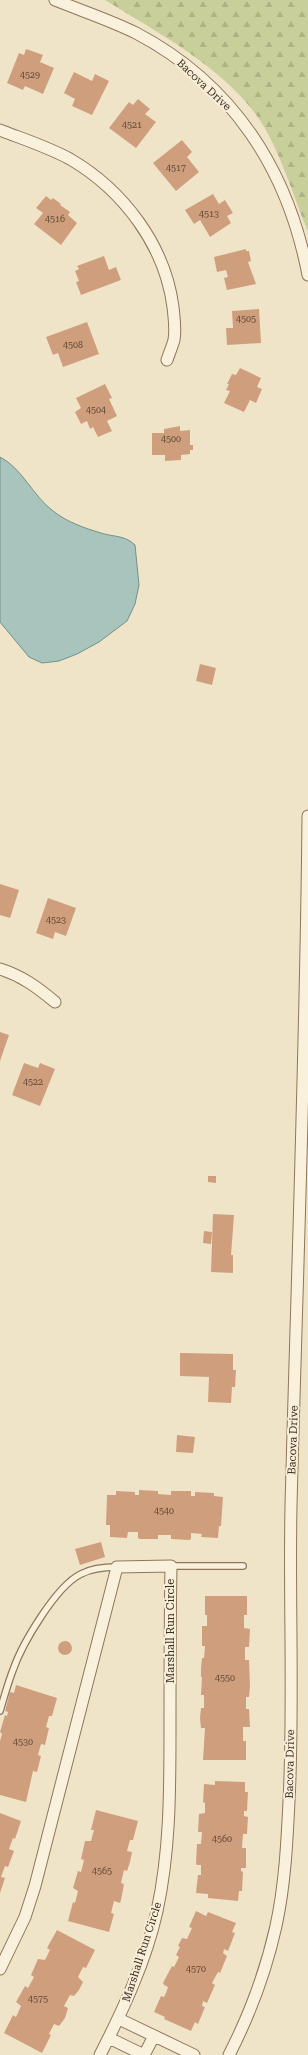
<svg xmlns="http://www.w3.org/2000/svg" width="308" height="2055" font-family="'Roboto Serif',serif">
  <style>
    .forest { fill: url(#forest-firs) }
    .water { fill: #a9c4bc; stroke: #6f938a }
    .building { fill: #cf9f7d }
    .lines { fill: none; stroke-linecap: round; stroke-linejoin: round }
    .lane-casing { stroke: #8d765c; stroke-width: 8 }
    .street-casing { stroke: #8d765c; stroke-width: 13 }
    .lane { stroke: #faf1dc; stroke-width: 5.5 }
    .street { stroke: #faf1dc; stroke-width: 11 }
    .labels { text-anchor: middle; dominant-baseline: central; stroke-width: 4; stroke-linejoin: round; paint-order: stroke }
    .number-label { font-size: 9px; fill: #624a37 }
    .street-label { font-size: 11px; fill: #3d2e20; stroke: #f7eed8 }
  </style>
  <defs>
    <pattern id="forest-firs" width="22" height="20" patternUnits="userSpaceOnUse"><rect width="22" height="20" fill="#c9cf9b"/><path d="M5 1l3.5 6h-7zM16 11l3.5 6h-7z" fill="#aeb285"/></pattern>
  </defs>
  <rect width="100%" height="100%" fill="#f0e4c8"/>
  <path class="forest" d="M105,0H308V232C295,200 284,164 268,134C237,74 161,35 105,0Z"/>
  <path class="water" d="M0,457C22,468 33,496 53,511C67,522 84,528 101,533C113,537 125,535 135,545L139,585L135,604L127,621L99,642L77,654L59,661L42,663L29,657L0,622Z"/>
  <path class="building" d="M26,49L43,55L40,62L54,68L43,94L25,86L23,90L7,83L19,53L24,55Z
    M74,72L92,81L95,74L109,81L92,115L72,106L75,99L64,93Z
    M138,99L150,109L145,114L156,122L136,148L109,128L129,102L133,105Z
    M182,140L192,152L187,157L199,172L176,191L153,163Z
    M213,194L219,204L225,200L233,213L227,216L231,223L210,237L200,220L194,224L185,210Z
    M46,196L51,200L53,198L61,204L60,205L70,212L68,215L77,223L61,245L34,224L43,213L36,208Z
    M246,249V251H249L251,261L248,262L256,284L227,290L224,278L228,277L226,270L217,272L214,257Z
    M104,256L109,270L116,267L121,280L81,295L76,282L79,281L75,271L79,269L77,266Z
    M259,309L261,343L227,345L226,328H233L232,311Z
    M87,322L99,354L63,367L58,353L53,355L46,337Z
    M240,368L261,378L257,387L262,389L256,403L250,400L244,412L224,403L230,391L226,390L229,384H227L232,374L236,375Z
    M105,384L112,398L109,399L117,416L107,421L112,431L98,437L93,427L90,429L87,421L81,424L75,412L81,408L76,398Z
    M180,426V431L190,430V445H193V450H190V454L181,455V460L165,461V455H152V433H164V429Z
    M200,664L216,668L212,685L196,681Z
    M0,884L19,890L10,918L0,915Z
    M48,898L76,908L66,936L55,932L53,939L36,933Z
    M0,1032L9,1035L0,1061Z
    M24,1063L38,1068L40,1063L55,1069L40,1106L12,1095Z
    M208,1176H216V1183L208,1182Z
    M213,1214L234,1215L231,1255H233V1273L211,1272Z
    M204,1231L212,1232L211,1244L203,1243Z
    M180,1353L233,1354V1370H236L235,1387H232L231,1403L208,1402L209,1377L180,1376Z
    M177,1435L195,1437L193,1453L176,1452Z
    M139,1490L158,1491V1494L171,1495V1491H191V1496H195V1492L214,1493V1496L223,1497L221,1526H219L218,1538L201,1537L202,1534L191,1533V1539L189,1540L171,1539V1535H158V1539H140L138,1538V1532H128L127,1538L110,1537V1525H106L107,1495H116V1491L135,1492V1495H139Z
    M101,1542L105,1557L80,1565L75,1549Z
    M205,1596H247V1615H244V1628L250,1629L249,1647H245V1660H249L250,1686L249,1697H246V1709H249L250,1727H243V1741H246V1760H203L205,1728H201L200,1718L201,1708H204V1695H201L202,1677H201V1668L202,1658H204L205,1646H202V1626H207V1615H205Z
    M58 1648a7 7 0 1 1 14 0a7 7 0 1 1-14 0Z
    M16,1685L57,1698L52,1716H49L46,1727L49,1728L45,1745L41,1744L38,1755L41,1756L37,1772L33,1771L26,1802L0,1795V1741L2,1734L0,1732L5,1715L7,1716L8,1712L5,1711L10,1692L14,1693Z
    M215,1781L245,1782V1792H248L247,1811H244V1816L248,1817L247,1834H243L242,1848H246V1868H241V1871L243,1872L242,1891H239L238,1901L208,1898V1894L196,1893L198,1875H201V1865H197L196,1863L197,1844H201L202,1832H198L199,1814L205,1813V1803L203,1802L204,1784L215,1785Z
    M96,1810L138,1821L133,1840H130L127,1851L132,1852L130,1862L127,1871L124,1870L121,1883L124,1884L121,1900L120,1903L114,1901L111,1913L114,1914L109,1932L68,1921L73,1902L75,1903L78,1891L73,1888L78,1871L81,1872L84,1860L81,1859L85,1841H91L94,1830H91Z
    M0,1813L21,1821L15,1839L13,1838L9,1849L14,1851L8,1867L5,1866L1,1877L5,1878L0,1893Z
    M196,1911L206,1916L208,1912L236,1923L232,1932L235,1933L228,1951L224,1949L223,1953L227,1956L220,1973L218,1972L212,1983L215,1985L207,2003L203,2001L202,2006L205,2007L198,2024L195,2022L191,2031L164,2019L165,2017L154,2012L161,1996L164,1997L166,1993L168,1987L164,1985L163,1983L172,1966L174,1967L179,1957L176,1955L180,1947L178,1946L182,1938L187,1939L192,1928L189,1927Z
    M57,1930L95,1950L86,1968L83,1967L78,1977L83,1982L79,1990L74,1996L70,1995L64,2006L68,2008L65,2018L59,2026L54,2024L49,2034L51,2035L42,2053L4,2033L13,2015L16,2017L21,2006L16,2002L25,1986L28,1988L34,1977L31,1975L38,1959L45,1960L50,1950L47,1948Z"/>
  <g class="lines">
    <defs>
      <path id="lane" d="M171,1566H243
        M0,1711C4,1697 8,1683 13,1670C22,1644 56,1586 81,1574C92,1568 105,1567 117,1567"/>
      <path id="street" d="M55,0C82,11 110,20 136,33C233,84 288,170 308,275
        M0,130C23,139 48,147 70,159C123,190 165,245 173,307C174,317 176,329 174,340C172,347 169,354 167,360
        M0,969C22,976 37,987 55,1002
        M0,1969L25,1917L35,1886L117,1567L171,1566C170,1621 170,1675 170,1730C170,1791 170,1852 157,1911C146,1961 123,2010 100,2055
        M119,2019L194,2055
        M109,2038L144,2055
        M144,2055L154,2036
        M229,2055C250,2014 266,1971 276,1926C285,1885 287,1842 289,1801C294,1703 289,1604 291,1506C297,1276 306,1046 308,816"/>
    </defs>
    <use href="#lane" class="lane-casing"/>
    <use href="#street" class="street-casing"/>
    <use href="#lane" class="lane"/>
    <use href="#street" class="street"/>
  </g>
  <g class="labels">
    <g class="number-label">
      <text x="30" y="75">4529</text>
      <text x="132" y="125">4521</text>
      <text x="176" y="168">4517</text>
      <text x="209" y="214">4513</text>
      <text x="55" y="219">4516</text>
      <text x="246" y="319">4505</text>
      <text x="73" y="345">4508</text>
      <text x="96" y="410">4504</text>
      <text x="171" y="439">4500</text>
      <text x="56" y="920">4523</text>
      <text x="33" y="1082">4522</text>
      <text x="164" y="1511">4540</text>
      <text x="225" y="1678">4550</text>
      <text x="23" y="1742">4530</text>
      <text x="222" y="1839">4560</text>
      <text x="102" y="1871">4565</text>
      <text x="196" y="1969">4570</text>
      <text x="38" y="1999">4575</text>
    </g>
    <g class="street-label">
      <text transform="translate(204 85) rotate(43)">Bacova Drive</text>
      <text transform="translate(293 1440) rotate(-88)">Bacova Drive</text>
      <text transform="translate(170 1631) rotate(-90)">Marshall Run Circle</text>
      <text transform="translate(290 1764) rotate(-89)">Bacova Drive</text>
      <text transform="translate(142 1952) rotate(-72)">Marshall Run Circle</text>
    </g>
  </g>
</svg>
